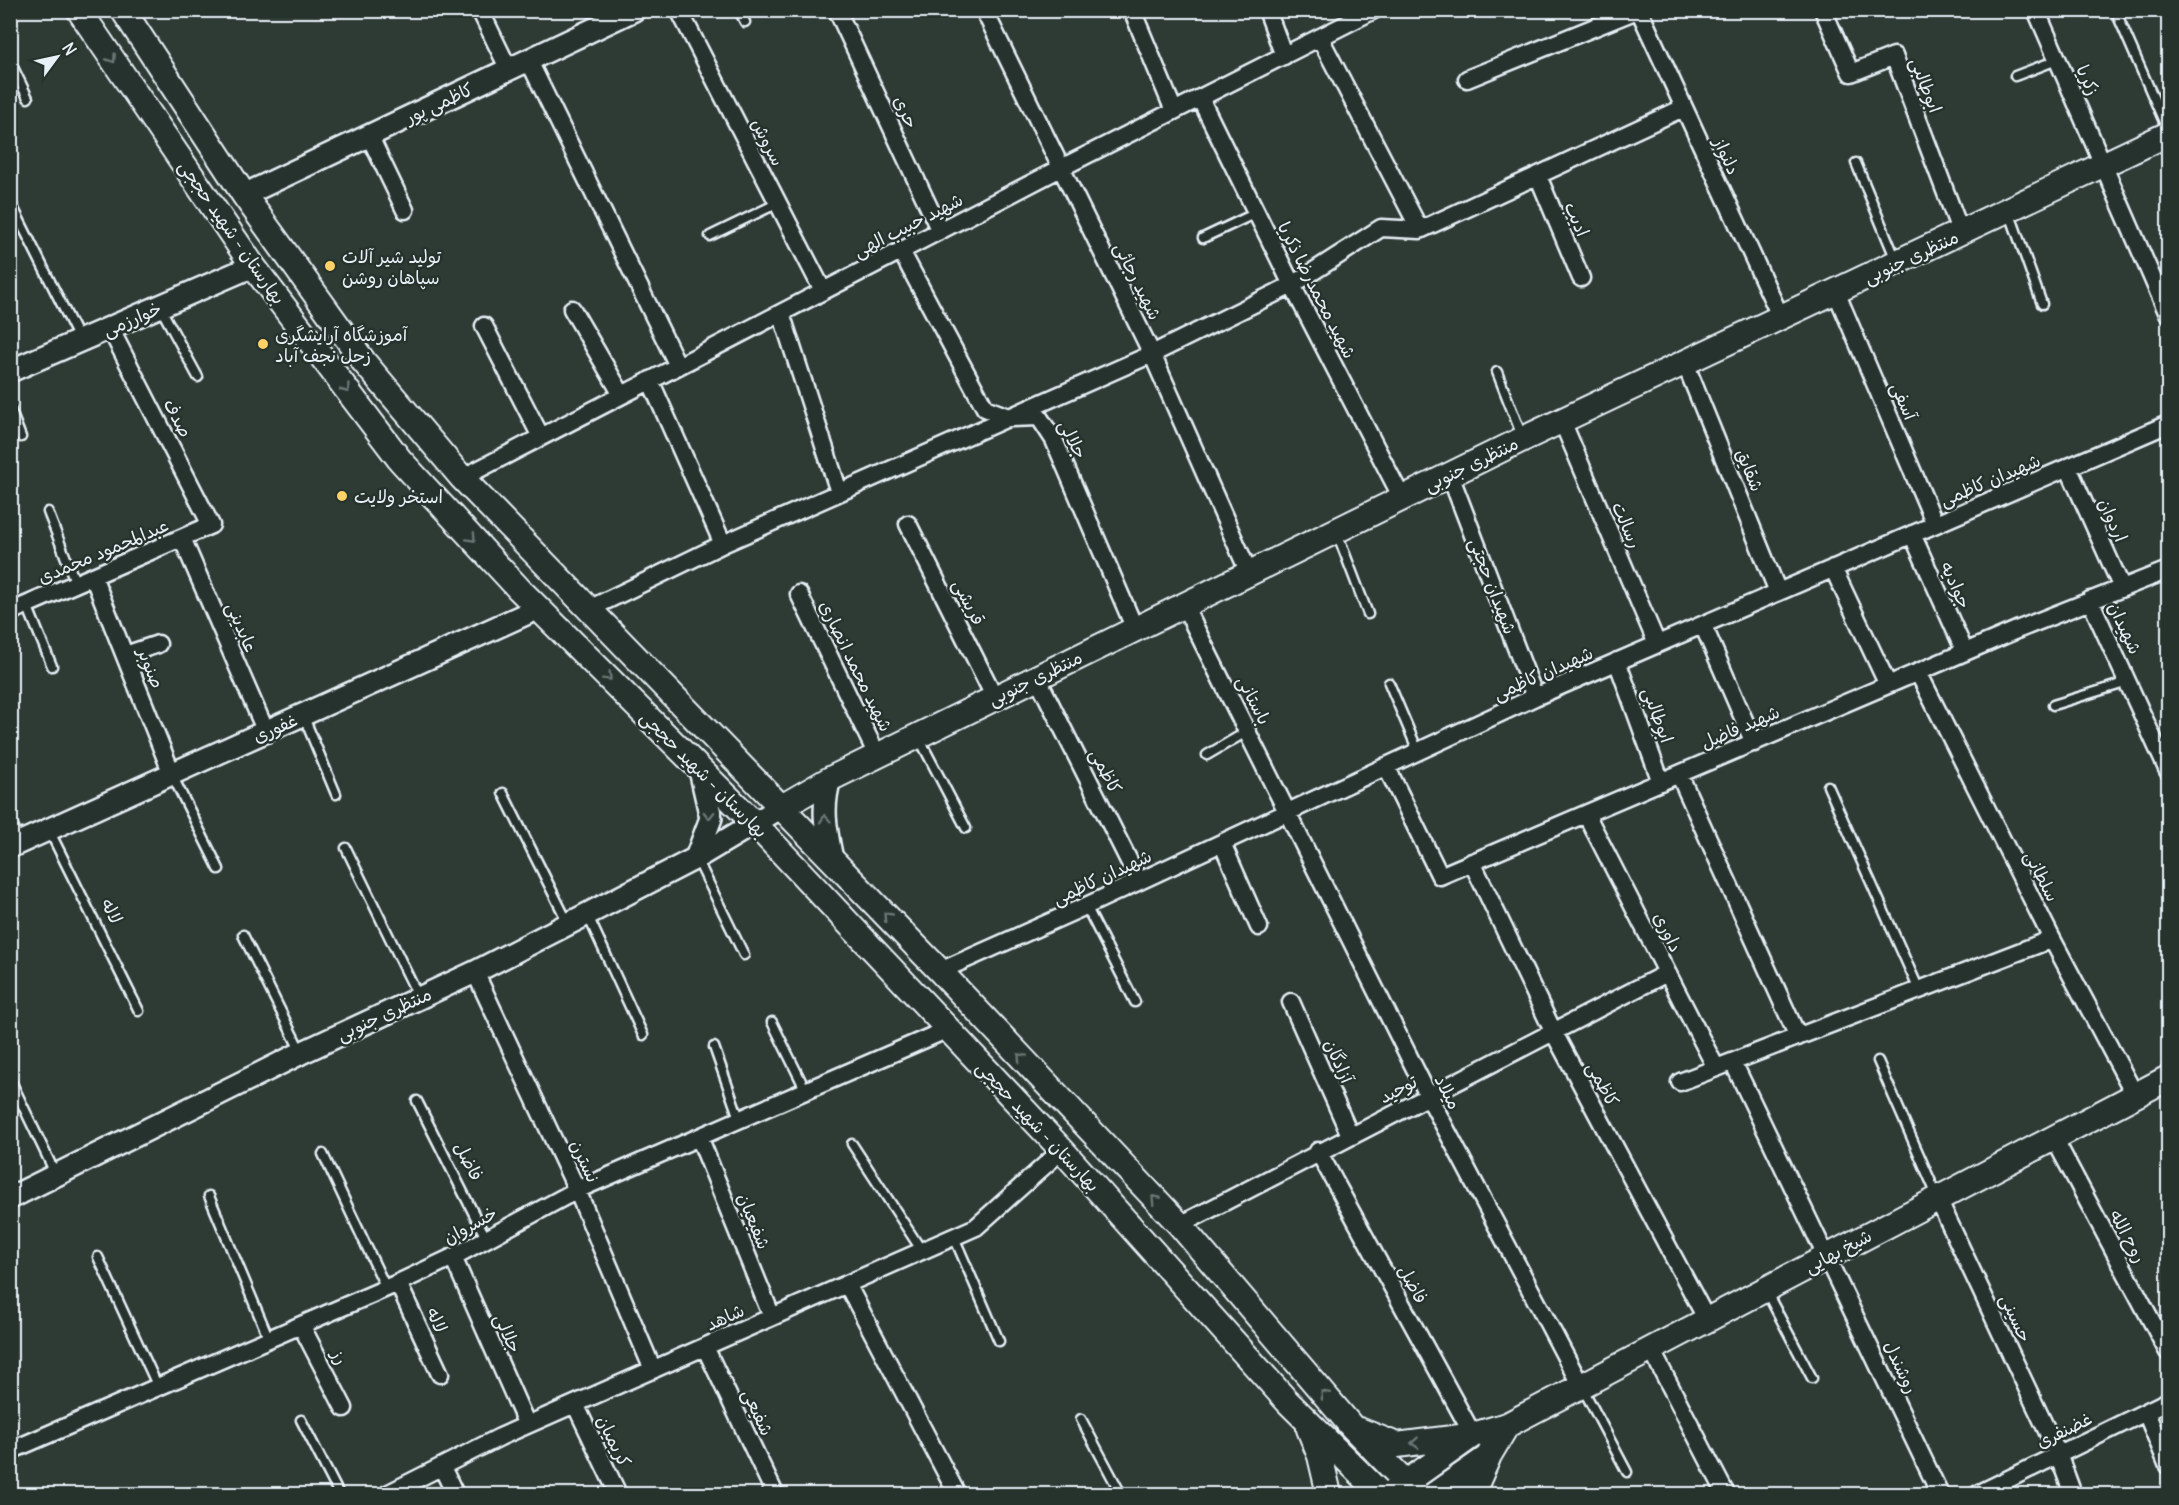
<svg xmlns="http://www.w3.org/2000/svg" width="2179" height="1505" font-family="Delius,'Playpen Sans Arabic',sans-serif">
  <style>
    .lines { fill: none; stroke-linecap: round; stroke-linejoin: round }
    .service-casing { stroke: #e8f1f8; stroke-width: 13 }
    .minor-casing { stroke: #e8f1f8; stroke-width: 21 }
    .tertiary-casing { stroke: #e8f1f8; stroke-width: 26 }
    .secondary-casing { stroke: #e8f1f8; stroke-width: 28 }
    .service { stroke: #26332d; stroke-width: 8 }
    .minor { stroke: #26332d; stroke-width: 16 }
    .tertiary { stroke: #26332d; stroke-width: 21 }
    .secondary { stroke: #26332d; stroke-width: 24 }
    .oneway { stroke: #6a7674 }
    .poi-dot { fill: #ffd166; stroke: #26332d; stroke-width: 2 }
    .labels { text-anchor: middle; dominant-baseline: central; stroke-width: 5; stroke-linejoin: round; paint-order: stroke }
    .street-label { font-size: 18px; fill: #e8f1f8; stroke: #26332d }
    .poi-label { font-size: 18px; fill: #e8f1f8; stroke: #26332d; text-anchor: start }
  </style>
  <rect width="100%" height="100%" fill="#2e3b35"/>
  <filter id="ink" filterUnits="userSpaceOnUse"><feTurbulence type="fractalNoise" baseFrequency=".0167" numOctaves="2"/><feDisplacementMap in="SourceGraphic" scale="12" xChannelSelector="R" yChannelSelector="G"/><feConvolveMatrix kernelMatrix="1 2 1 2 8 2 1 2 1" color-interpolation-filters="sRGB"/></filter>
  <g filter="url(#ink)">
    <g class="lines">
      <defs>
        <path id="service" d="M739,10L745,22
          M2116,12L2168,131
          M10,61L28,98
          M2015,76L2057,60
          M1856,163L1896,260
          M10,201L80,341
          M2009,211L2042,304
          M710,236L778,203
          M1203,238L1256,213
          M160,307L198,377
          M1497,372L1522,436
          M10,409L21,437
          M48,512L76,584
          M1337,533L1368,614
          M27,605L52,666
          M1389,683L1418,751
          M2053,705L2128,682
          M303,715L336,794
          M919,738L966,828
          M1207,755L1248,731
          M172,775L219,869
          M1828,786L1919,990
          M503,793L568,923
          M10,820L20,842
          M49,830L139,1011
          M346,848L419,998
          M697,859L744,955
          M1086,906L1135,1002
          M588,916L643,1035
          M243,935L301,1052
          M772,1022L806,1091
          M714,1047L740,1121
          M1878,1061L1938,1198
          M10,1079L56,1175
          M417,1101L486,1238
          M852,1144L922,1251
          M323,1154L386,1288
          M209,1196L269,1339
          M954,1237L999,1341
          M98,1257L158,1387
          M1766,1291L1812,1378
          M1582,1387L1627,1472
          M1081,1419L1121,1494
          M301,1420L339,1494"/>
        <path id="minor" d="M480,10L509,70
          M679,10L823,291
          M837,10L940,231
          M984,10L1152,354L1249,573
          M1132,10L1174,111
          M1267,10L1284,56
          M1639,10L1781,318
          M1823,10L1851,73L1894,56L1961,233
          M2036,10L2168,314
          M1320,38L1420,230
          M529,61L678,366
          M1467,79L1637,10
          M1200,98L1292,285L1402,498
          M370,137L405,210
          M1538,176L1581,278
          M901,251L985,408L1011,418L1039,417L1054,440L1135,629
          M1836,292L1935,524
          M572,309L622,395
          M781,313L839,492
          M484,326L541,437
          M1685,363L1778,592
          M650,380L723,544
          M1562,421L1657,644
          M2068,467L2122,588
          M1450,475L1535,697
          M462,478L1061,168L1374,10
          M908,524L995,698
          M1912,534L1965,652
          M182,538L266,732
          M1833,568L1888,685
          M93,576L172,774
          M799,594L877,755
          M2090,600L2168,771
          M1184,605L1428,1095L1581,1386
          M589,609L723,544L1152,354L1292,285L1381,228L1420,230L1683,108
          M10,612L211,525L110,328
          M1703,625L1754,743
          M125,655L158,644
          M1617,661L1661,782
          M1918,672L2052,939L2135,1095
          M1037,677L1139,881
          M1386,766L1440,876L2019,629L2168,570
          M1679,774L1798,1037
          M1586,814L1716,1068
          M1222,843L1259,927
          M1472,862L1553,1031L1707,1320
          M940,971L1086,906L1535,697L2168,424
          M475,972L577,1190L653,1370
          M1291,1002L1350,1135
          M1733,1062L1940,1494
          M1680,1082L2052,939
          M2054,1138L2168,1352
          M700,1139L772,1317
          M1318,1151L1473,1435
          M1938,1199L2058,1454L2073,1494
          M1180,1225L1667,973
          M453,1257L527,1425
          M398,1283L440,1374
          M847,1284L957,1494
          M301,1325L344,1408
          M705,1347L775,1494
          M1651,1349L1726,1494
          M575,1404L618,1494
          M2146,1412L2168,1466
          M10,1451L398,1283L453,1257L577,1190L946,1030
          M442,1467L455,1494
          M387,1494L500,1437L976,1227L1062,1150
          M1978,1494L2168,1401"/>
        <path id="tertiary" d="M244,195L634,10
          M10,371L253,266
          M830,779C821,808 826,830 832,859
          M10,847L539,608
          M696,858L711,818L700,770
          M10,1198L301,1053L475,972L696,858L780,808"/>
        <path id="secondary" d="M79,10L253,266L400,460L519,589L753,822L1062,1150L1287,1401L1381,1494
          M123,10L244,195L364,362L462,478L940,971L1180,1225L1352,1427L1417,1494
          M780,808L830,779L1523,439L2168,134
          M1309,1429L1320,1456L1329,1494
          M1359,1430L1397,1445L1468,1436
          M1394,1491L1473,1435L1507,1425L2168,1078
          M1435,1494L1488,1457L1507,1425
          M1472,1494L1488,1458"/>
      </defs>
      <use href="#service" class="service-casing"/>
      <use href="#minor" class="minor-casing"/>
      <use href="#tertiary" class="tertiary-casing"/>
      <use href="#secondary" class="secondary-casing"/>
      <use href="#service" class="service"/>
      <use href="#minor" class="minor"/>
      <use href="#tertiary" class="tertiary"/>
      <use href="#secondary" class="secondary"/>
    </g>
    <defs><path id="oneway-chevron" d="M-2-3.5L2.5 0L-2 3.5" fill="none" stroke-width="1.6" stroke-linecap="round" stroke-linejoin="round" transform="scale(1.5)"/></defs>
    <g class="oneway">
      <use href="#oneway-chevron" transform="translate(112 59) rotate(56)"/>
      <use href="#oneway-chevron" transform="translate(346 389) rotate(53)"/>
      <use href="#oneway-chevron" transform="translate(472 538) rotate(47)"/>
      <use href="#oneway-chevron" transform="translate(608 677) rotate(45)"/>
      <use href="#oneway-chevron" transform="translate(709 815) rotate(91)"/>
      <use href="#oneway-chevron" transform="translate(825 819) rotate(-95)"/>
      <use href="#oneway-chevron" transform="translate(887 916) rotate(-134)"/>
      <use href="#oneway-chevron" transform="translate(1021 1057) rotate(-133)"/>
      <use href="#oneway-chevron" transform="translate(1155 1199) rotate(-133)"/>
      <use href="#oneway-chevron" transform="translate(1324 1394) rotate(-130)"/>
      <use href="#oneway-chevron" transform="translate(1415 1443) rotate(176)"/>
    </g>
  </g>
  <g class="poi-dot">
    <circle cx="330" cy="266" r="6"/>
    <circle cx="263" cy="344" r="6"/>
    <circle cx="342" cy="496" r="6"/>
  </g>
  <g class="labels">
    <g class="street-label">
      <text transform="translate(2088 80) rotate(66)">زکریا</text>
      <text transform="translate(1926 85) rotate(69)">ابوطالبی</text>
      <text transform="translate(439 103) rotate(-25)">کاظمی پور</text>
      <text transform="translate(906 112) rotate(65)">حری</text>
      <text transform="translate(768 142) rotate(63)">سروش</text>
      <text transform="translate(1727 156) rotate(65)">دلنواز</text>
      <text transform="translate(1577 219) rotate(67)">ادیب</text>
      <text transform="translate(908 225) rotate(-27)">شهید حبیب الهی</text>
      <text transform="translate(232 232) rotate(55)">بهارستان - شهید حججی</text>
      <text transform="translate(1911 257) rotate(-25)">منتظری جنوبی</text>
      <text transform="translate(1138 281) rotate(64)">شهید رجائی</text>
      <text transform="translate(1317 290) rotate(63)">شهید محمدرضا ذکریا</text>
      <text transform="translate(132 319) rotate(-23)">خوارزمی</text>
      <text transform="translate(1904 401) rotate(67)">آسفی</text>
      <text transform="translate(178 418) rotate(63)">صدف</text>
      <text transform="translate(1073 439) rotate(63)">جلالی</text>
      <text transform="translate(1471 464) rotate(-26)">منتظری جنوبی</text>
      <text transform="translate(1750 470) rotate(68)">شقایق</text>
      <text transform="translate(1990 480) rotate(-23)">شهیدان کاظمی</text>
      <text transform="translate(2113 520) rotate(66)">اردوان</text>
      <text transform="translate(1627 525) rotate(67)">رسالت</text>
      <text transform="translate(103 551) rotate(-23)">عبدالمحمود محمدی</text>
      <text transform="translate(1956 585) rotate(66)">جوادیه</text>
      <text transform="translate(1493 586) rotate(69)">شهیدان حجتی</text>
      <text transform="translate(969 602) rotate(63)">قریشی</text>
      <text transform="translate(242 627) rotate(67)">عابدینی</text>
      <text transform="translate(2125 628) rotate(65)">شهیدان</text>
      <text transform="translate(856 666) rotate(64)">شهید محمد انصاری</text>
      <text transform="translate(151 668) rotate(68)">صنوبر</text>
      <text transform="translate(1543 673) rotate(-24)">شهیدان کاظمی</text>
      <text transform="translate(1035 678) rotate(-26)">منتظری جنوبی</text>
      <text transform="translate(1254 700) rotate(63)">باستانی</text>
      <text transform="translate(1658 715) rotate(70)">ابوطالبی</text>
      <text transform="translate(1740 727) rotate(-23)">شهید فاضل</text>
      <text transform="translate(275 728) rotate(-24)">غفوری</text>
      <text transform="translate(1106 771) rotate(63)">کاظمی</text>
      <text transform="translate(704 774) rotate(45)">بهارستان - شهید حججی</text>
      <text transform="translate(2042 876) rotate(63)">سلطانی</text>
      <text transform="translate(1102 877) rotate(-25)">شهیدان کاظمی</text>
      <text transform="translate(112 911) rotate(64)">لاله</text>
      <text transform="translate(1668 932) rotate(63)">داوری</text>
      <text transform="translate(384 1014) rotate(-25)">منتظری جنوبی</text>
      <text transform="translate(1339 1061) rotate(66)">آزادگان</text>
      <text transform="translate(1603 1084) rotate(62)">کاظمی</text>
      <text transform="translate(1398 1089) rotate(-27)">توحید</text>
      <text transform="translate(1448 1092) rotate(63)">میلاد</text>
      <text transform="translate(1038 1126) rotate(47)">بهارستان - شهید حججی</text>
      <text transform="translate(469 1161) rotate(63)">فاضل</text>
      <text transform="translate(585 1161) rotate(65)">نسترن</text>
      <text transform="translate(754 1221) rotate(68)">شفیعیان</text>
      <text transform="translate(470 1225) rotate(-29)">خسروان</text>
      <text transform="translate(2128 1236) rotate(62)">روح الله</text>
      <text transform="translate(1838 1251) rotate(-28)">شیخ بهایی</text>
      <text transform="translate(1413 1284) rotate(61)">فاضل</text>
      <text transform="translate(725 1317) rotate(-24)">شاهد</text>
      <text transform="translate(2016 1318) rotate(65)">حسینی</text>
      <text transform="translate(437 1320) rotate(66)">لاله</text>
      <text transform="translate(508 1333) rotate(66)">جلالی</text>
      <text transform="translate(340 1357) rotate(63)">رز</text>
      <text transform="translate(1901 1367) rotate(65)">روشندل</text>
      <text transform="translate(758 1412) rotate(65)">شفیعی</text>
      <text transform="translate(2064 1430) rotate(-26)">غضنفری</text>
      <text transform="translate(614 1441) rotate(64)">کریمیان</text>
    </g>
    <g class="poi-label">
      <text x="342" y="256">تولید شیر آلات<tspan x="342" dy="21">سپاهان روشن</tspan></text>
      <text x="275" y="334">آموزشگاه آرایشگری<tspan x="275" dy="21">زحل نجف آباد</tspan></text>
      <text x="354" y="496">استخر ولایت</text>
    </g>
  </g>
  <rect width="2179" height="1505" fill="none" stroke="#26332d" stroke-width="36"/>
  <rect x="18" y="18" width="2143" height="1469" fill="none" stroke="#e8f1f8" stroke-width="2" filter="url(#ink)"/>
  <g transform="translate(57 57) rotate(57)" stroke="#26332d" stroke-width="4.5" paint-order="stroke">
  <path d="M0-4.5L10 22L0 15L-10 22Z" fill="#e8f1f8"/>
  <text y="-9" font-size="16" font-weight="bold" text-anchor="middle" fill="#e8f1f8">N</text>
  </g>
</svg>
